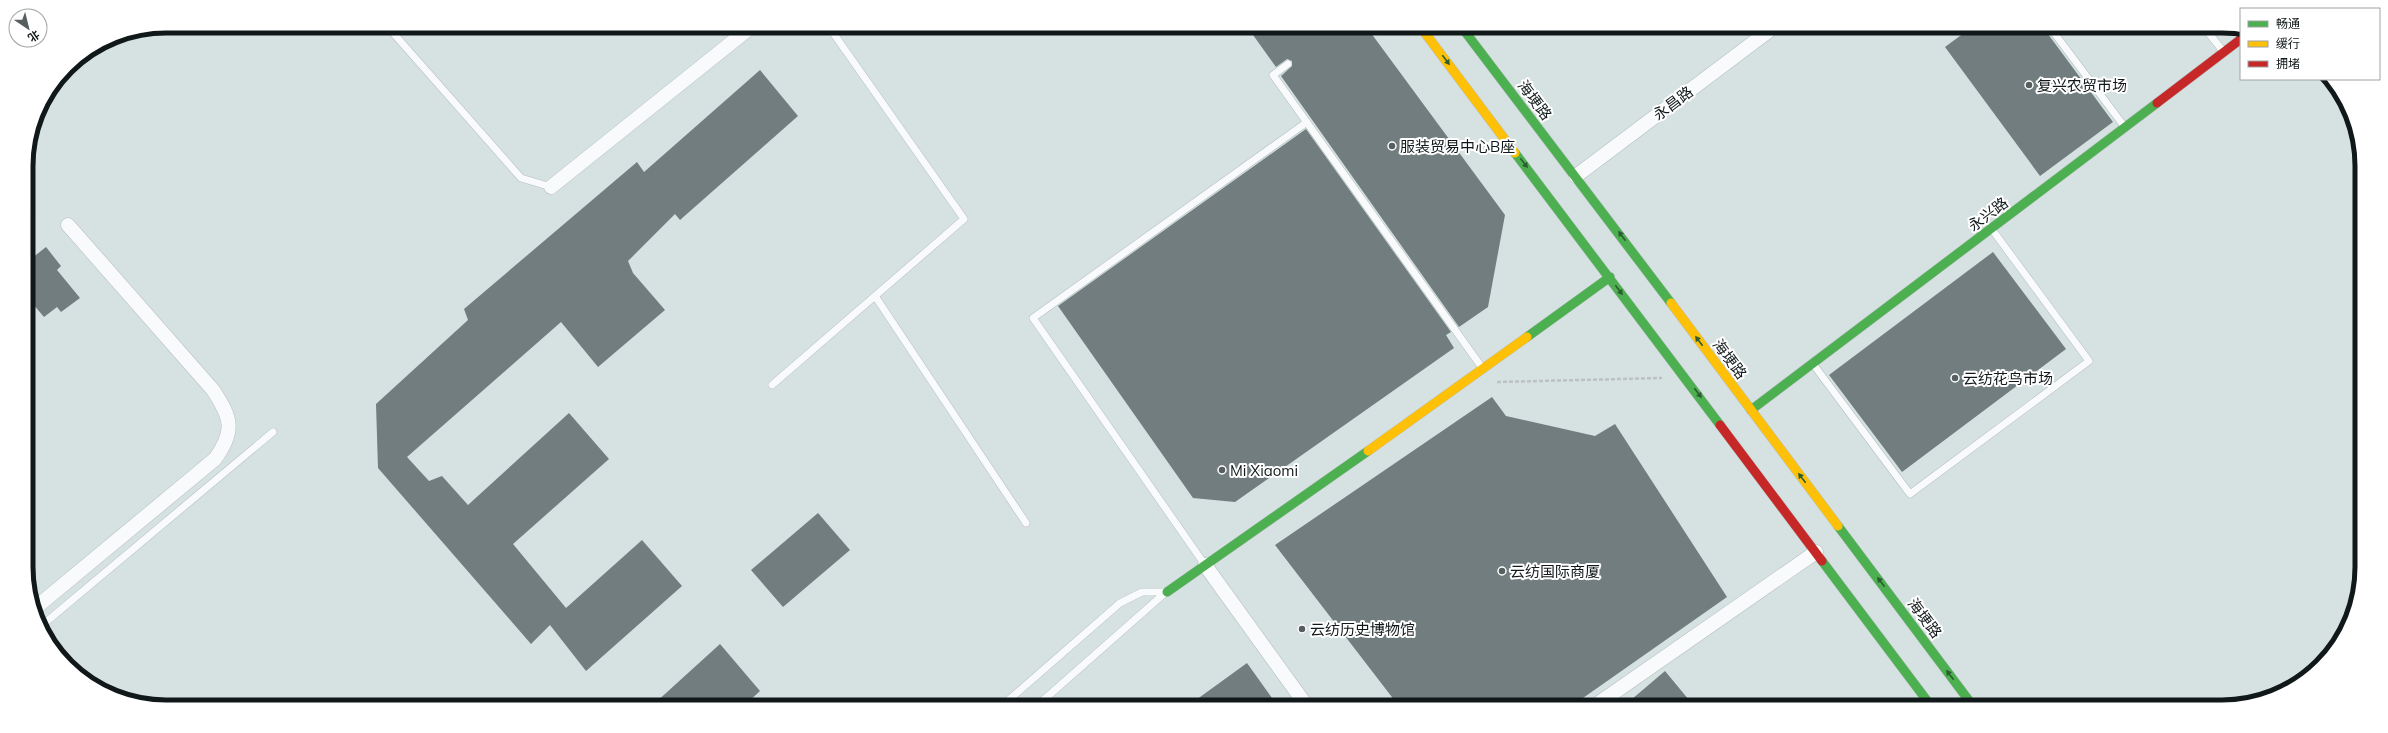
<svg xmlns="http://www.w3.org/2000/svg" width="2388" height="733" font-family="Mulish,'Noto Sans SC',sans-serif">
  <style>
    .building { fill: #717d7f }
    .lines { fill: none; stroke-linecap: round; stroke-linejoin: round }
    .lane-casing { stroke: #b7bfc0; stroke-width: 8 }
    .street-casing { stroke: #b7bfc0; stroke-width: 15 }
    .fast-casing { stroke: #b7bfc0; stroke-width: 10 }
    .slow-casing { stroke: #b7bfc0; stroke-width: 10 }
    .jam-casing { stroke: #b7bfc0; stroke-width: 10 }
    .path { stroke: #bdc1c2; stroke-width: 2.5; stroke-dasharray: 4 2; stroke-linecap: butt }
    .lane { stroke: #f9fafb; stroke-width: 7 }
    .street { stroke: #f9fafb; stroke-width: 14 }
    .fast { stroke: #4caf50; stroke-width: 9 }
    .slow { stroke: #ffc107; stroke-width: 9 }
    .jam { stroke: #c62828; stroke-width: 9 }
    .oneway { fill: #2c5c32 }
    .poi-dot { fill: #565e5f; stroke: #fff; stroke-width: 1.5 }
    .labels { text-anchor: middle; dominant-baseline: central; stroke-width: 4; stroke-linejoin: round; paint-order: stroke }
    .poi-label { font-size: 15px; fill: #111819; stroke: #fff; text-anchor: start }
    .street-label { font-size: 15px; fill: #111819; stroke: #fff }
    .rim { fill: none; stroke: #111819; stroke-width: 5 }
  </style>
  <rect width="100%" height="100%" fill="#d6e1e2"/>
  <path class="building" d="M1248,28L1368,29L1505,215L1488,307L1459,327L1281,76L1292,66V61L1287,59L1276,67Z
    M1968,30H2045L2113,122L2040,176L1945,47Z
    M760,70L798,116L680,220L675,214L628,261L633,273L665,310L598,367L561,322L407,457L429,481L442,476L468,505L569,413L609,459L513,544L566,608L642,540L682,586L586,671L550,625L531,644L378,468L376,404L468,320L464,309L637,162L644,172Z
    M1306,129L1451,332L1446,335L1454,348L1235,502L1193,498L1058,306Z
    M46,247L61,266L57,270L80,298L61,312L57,307L44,317L27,297V262Z
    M1993,252L2066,349L1902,472L1829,375Z
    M1492,397L1506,416L1595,436L1615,424L1727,597L1573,705H1398L1275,545Z
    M818,513L850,550L783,607L751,570Z
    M720,644L760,691L746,704L655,703Z
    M1247,663L1277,705H1189Z
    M1665,671L1694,706L1625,705Z"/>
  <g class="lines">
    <defs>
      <path id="lane" d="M387,26L521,178L551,187
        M2052,30L2124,126
        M2207,31L2223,51
        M1288,64L1273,75L1483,369
        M875,296L1026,523
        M1813,364L1910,494L2089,361L1991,228
        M772,385L964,219L829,27
        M1205,565L1033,318L1307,122
        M40,627L273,432
        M1004,704L1120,603L1142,592H1166
        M1039,704L1166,592"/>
      <path id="street" d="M1576,176L1770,30
        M551,187L751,27
        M1205,565L1306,705
        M34,609L215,459C235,431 232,419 213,390L68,225
        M1596,705L1816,552"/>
      <path id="fast" d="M1463,29L1671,303
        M1515,153L1720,425
        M1527,337L1610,277
        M1751,410L2157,103
        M1838,526L1973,706
        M1822,561L1931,706
        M1167,592L1368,451"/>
      <path id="slow" d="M1422,29L1515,153
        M1671,303L1838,526
        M1368,451L1527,337"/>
      <path id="jam" d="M2157,103L2241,39
        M1720,425L1822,561"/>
    </defs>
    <use href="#lane" class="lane-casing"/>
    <use href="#street" class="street-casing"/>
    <use href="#fast" class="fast-casing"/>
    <use href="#slow" class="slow-casing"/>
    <use href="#jam" class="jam-casing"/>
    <path class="path" d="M1497,382L1662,378"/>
    <use href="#lane" class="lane"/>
    <use href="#street" class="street"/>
    <use href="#fast" class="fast"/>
    <use href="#slow" class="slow"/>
    <use href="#jam" class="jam"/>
  </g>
  <defs><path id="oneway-solid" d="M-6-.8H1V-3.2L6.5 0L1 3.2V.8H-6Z"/></defs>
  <g class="oneway">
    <use href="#oneway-solid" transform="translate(1446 60) rotate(53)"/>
    <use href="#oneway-solid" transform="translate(1524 163) rotate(53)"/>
    <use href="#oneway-solid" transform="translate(1622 236) rotate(-127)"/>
    <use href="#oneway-solid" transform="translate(1619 290) rotate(53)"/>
    <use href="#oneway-solid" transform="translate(1699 341) rotate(-127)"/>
    <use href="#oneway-solid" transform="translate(1698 393) rotate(53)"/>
    <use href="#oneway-solid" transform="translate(1802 478) rotate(-127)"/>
    <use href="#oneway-solid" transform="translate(1881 582) rotate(-127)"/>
    <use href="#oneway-solid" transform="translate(1950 675) rotate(-127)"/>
  </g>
  <g class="poi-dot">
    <circle cx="2029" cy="85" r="4"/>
    <circle cx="1392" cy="146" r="4"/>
    <circle cx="1955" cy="378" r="4"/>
    <circle cx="1222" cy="470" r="4"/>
    <circle cx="1502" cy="571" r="4"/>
    <circle cx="1302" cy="629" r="4"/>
  </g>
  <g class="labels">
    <g class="poi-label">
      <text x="2037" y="85">复兴农贸市场</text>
      <text x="1400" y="146">服装贸易中心B座</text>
      <text x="1963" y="378">云纺花鸟市场</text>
      <text x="1230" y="470">Mi Xiaomi</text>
      <text x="1510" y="571">云纺国际商厦</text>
      <text x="1310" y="629">云纺历史博物馆</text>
    </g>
    <g class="street-label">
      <text transform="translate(1535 100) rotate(53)">海埂路</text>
      <text transform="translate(1673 103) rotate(-37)">永昌路</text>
      <text transform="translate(1988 214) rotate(-37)">永兴路</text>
      <text transform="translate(1730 359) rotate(53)">海埂路</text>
      <text transform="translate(1925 618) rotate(53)">海埂路</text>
    </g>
  </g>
  <path d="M0 0H2388V733H0ZM166 33H2222A133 133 0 0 1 2355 166V567A133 133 0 0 1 2222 700H166A133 133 0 0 1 33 567V166A133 133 0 0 1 166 33Z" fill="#fff" fill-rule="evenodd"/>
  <path class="rim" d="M166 33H2222A133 133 0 0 1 2355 166V567A133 133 0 0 1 2222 700H166A133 133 0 0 1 33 567V166A133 133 0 0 1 166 33Z"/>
  <rect x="2240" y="8" width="140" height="72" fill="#ffffff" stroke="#a0a3a3"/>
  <rect x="2248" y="21" width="20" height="6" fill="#4caf50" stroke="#a0a3a3"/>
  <text x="2276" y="28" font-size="12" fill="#111819">畅通</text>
  <rect x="2248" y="41" width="20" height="6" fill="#ffc107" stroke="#a0a3a3"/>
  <text x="2276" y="48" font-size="12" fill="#111819">缓行</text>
  <rect x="2248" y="61" width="20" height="6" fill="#c62828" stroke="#a0a3a3"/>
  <text x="2276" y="68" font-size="12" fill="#111819">拥堵</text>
  <g transform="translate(28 28) rotate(145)"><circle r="19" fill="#ffffff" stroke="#a0a3a3"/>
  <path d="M0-3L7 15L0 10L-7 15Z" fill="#565e5f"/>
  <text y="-6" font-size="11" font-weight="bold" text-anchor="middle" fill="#111819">北</text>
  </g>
</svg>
